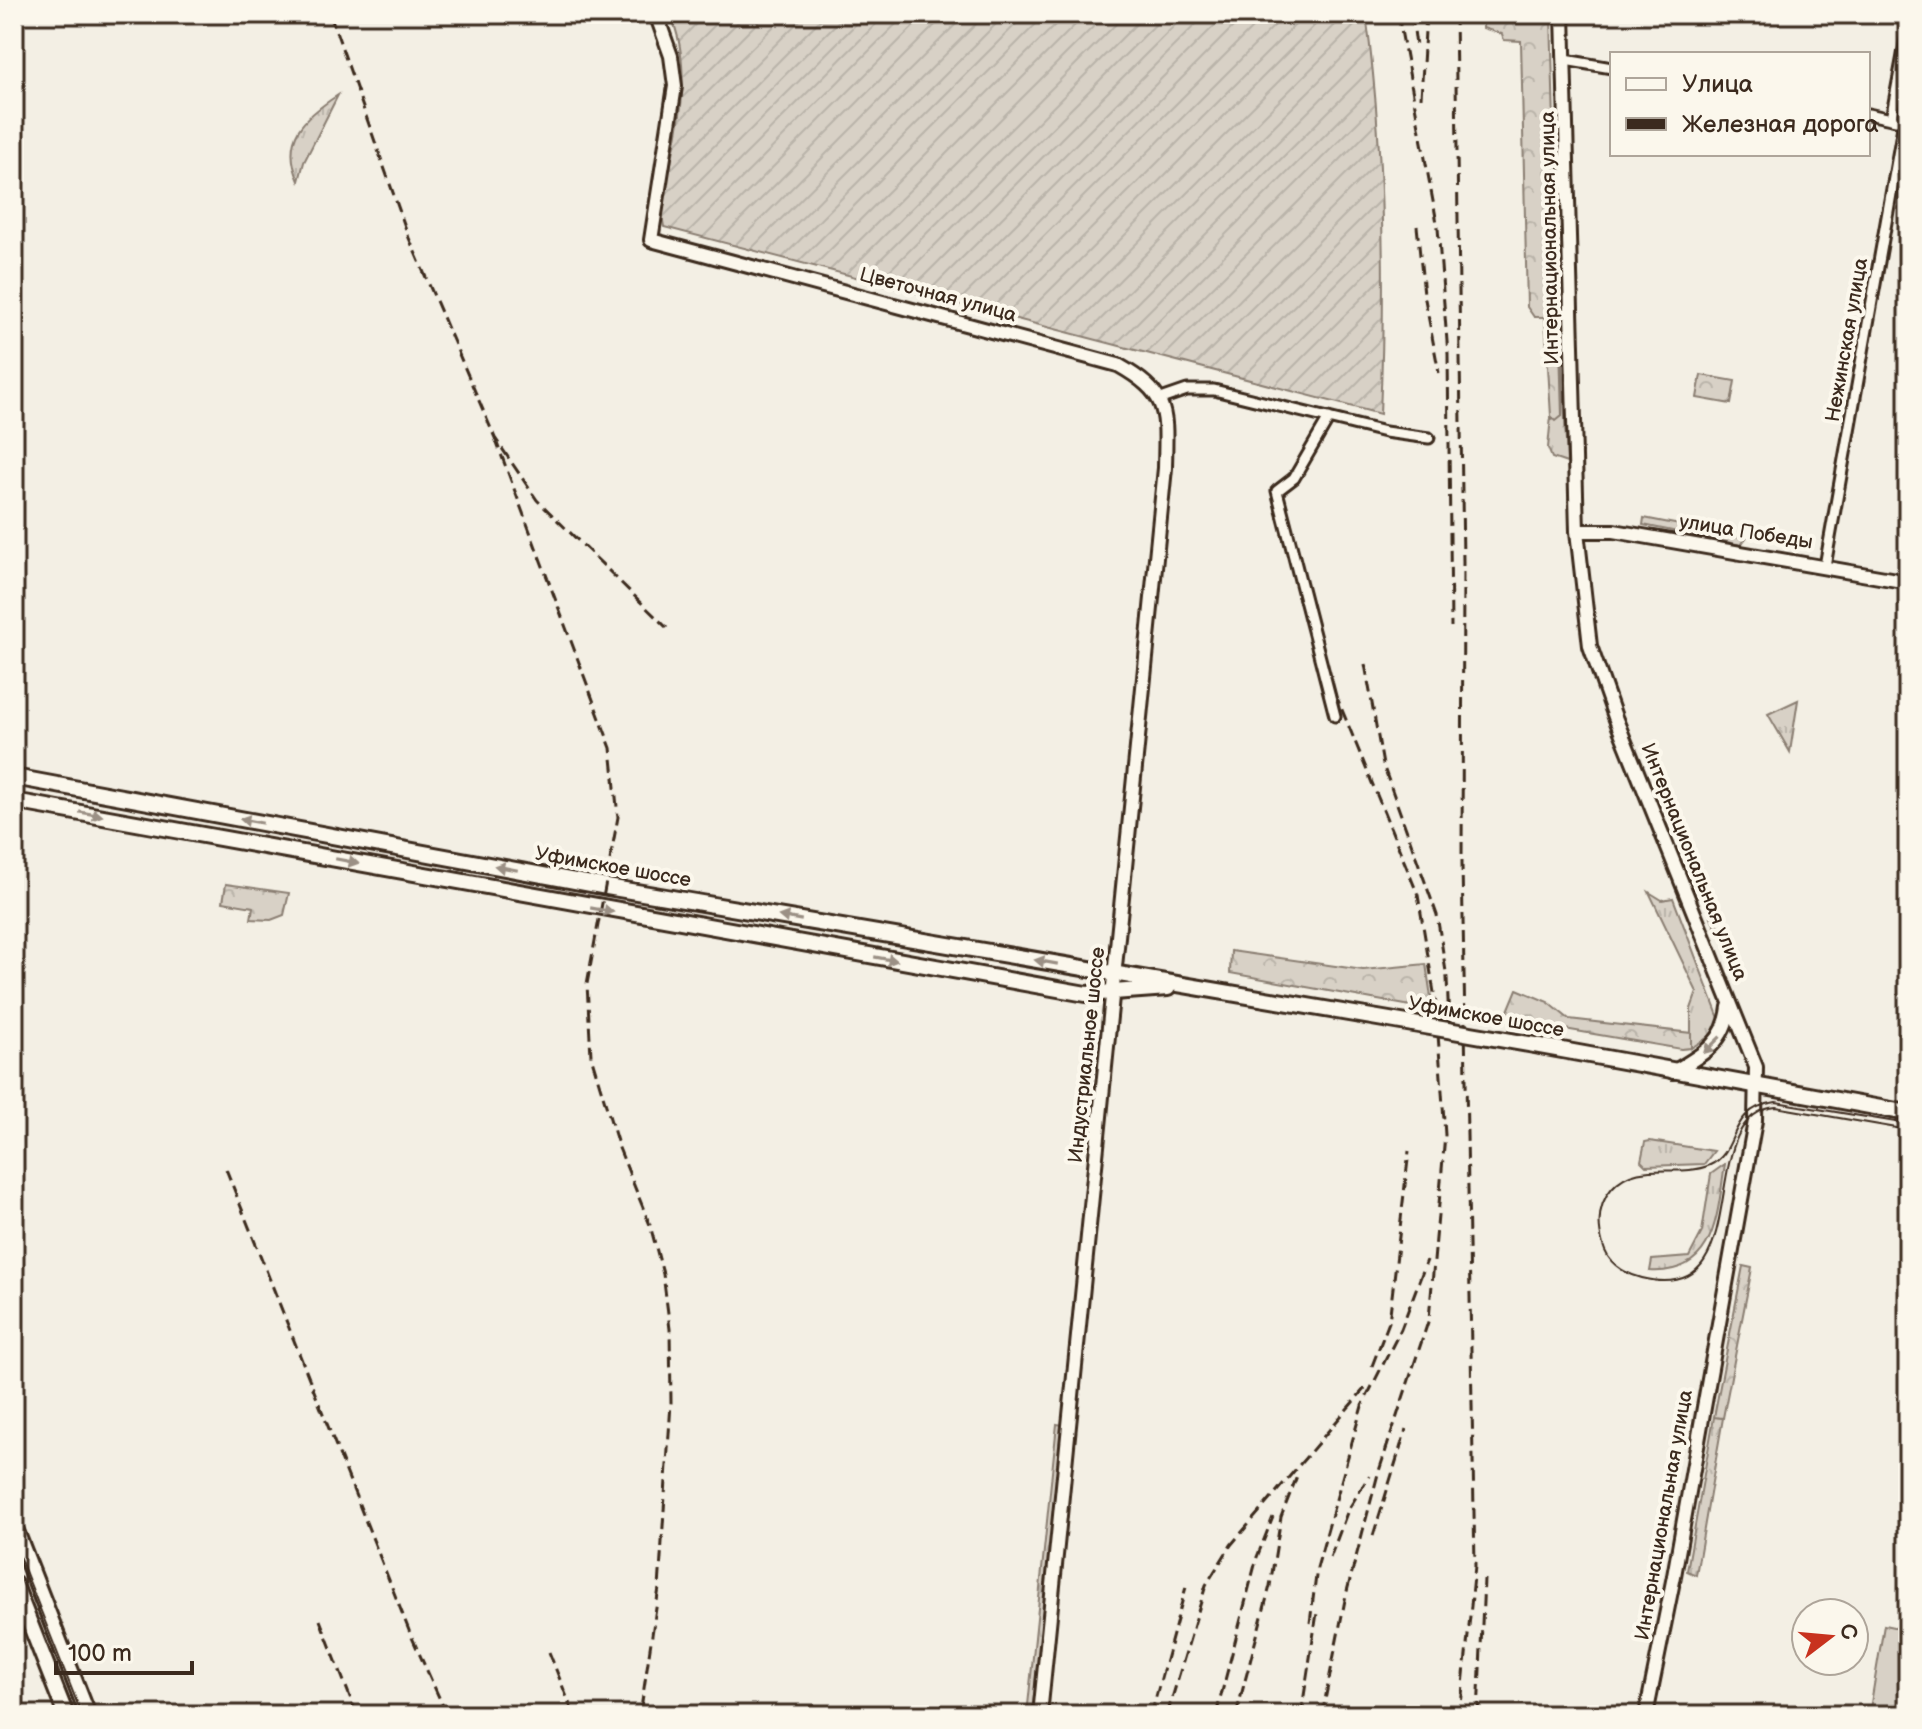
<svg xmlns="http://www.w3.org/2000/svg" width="1922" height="1729" font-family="'Balsamiq Sans',sans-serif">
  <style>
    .grass { fill: url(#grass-tufts); stroke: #8a7e72; stroke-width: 2 }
    .forest { fill: url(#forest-crowns); stroke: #8a7e72; stroke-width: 2 }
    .garden { fill: url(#garden-furrows); stroke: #8a7e72; stroke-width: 2 }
    .pitch { fill: #d8d1c6; stroke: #8a7e72; stroke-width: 2 }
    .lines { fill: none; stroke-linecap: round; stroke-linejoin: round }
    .street-casing { stroke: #3b2a1e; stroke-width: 15 }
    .secondary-casing { stroke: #3b2a1e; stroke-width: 18 }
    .primary-casing { stroke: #3b2a1e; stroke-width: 20 }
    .street { stroke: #fbf7ec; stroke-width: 9 }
    .secondary { stroke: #fbf7ec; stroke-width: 12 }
    .primary { stroke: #fbf7ec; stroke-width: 14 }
    .tram { stroke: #3b2a1e; stroke-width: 2 }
    .rail { stroke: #3b2a1e; stroke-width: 3; stroke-dasharray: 12 6; stroke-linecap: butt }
    .primary-bridge-casing { stroke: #3b2a1e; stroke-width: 20; stroke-linecap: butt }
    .primary-bridge { stroke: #fbf7ec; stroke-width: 14 }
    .oneway { fill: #9b9085 }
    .labels { text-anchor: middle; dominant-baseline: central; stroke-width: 8; stroke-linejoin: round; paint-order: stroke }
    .street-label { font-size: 20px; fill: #3b2a1e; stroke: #fbf7ec }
  </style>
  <defs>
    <pattern id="grass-tufts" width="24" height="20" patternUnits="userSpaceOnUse" patternTransform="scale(2)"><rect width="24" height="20" fill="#d8d1c6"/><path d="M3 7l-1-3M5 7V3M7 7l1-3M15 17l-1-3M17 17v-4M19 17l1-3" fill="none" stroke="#bab4aa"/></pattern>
    <pattern id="forest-crowns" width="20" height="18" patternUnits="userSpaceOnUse" patternTransform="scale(2)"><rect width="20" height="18" fill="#d8d1c6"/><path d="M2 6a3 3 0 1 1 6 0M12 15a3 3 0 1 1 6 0" fill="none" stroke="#bab4aa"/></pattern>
    <pattern id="garden-furrows" width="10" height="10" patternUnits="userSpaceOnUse" patternTransform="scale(2)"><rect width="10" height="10" fill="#d8d1c6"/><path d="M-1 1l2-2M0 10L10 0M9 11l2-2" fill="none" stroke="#bab4aa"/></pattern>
  </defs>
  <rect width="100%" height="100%" fill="#f3efe4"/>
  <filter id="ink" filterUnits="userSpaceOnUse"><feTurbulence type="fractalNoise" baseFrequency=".0125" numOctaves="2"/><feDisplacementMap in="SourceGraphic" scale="16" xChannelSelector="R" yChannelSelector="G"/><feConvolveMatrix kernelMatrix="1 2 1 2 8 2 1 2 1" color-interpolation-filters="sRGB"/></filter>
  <g filter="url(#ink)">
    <path class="grass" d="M338,95L304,162L299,181C280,138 304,117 338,95Z
      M1561,335L1567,463L1552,458L1548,448L1551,416L1552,420L1562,416Z
      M1644,518L1746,538L1741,545L1643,525Z
      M1798,700L1790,752L1768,714Z
      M1653,758L1720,930L1716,929L1649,759Z
      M1649,892L1662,900L1673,898L1720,1021L1713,1034L1691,1048V1009L1697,992Z
      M1650,1141L1714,1151L1704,1164L1646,1166L1641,1161L1645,1142Z
      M1725,1164C1717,1213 1717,1275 1650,1271L1652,1260L1689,1257L1702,1232L1711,1174Z
      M1714,1417L1723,1418L1696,1575L1687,1571Z
      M1057,1424L1063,1425L1032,1715H1027Z"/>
    <path class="forest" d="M1483,14H1551L1562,416L1556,421L1551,416L1545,317H1534L1527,307L1521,41L1504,40L1502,34L1483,28Z
      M1701,375L1735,381L1731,404L1697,398Z
      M226,884L289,893L284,915L271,920L251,919L253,907L223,902Z
      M1231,951L1363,970L1426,964L1433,1010L1230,973Z
      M1517,989L1548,1002L1569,1019L1691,1033V1048L1681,1049L1495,1017L1508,1011Z
      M1743,1266L1752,1268L1723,1418L1714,1417Z"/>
    <path class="garden" d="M670,14H1366C1384,147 1386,280 1380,414L664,227L661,209C674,147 697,74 670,14Z"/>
    <path class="pitch" d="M1884,1625L1908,1630V1715H1869Z"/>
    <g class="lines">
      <defs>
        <path id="street" d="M1565,60L1612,68
          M1868,114L1896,120
          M1891,119L1908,29
          M1161,399L1187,390H1214L1385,432L1429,438
          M1329,418L1294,478L1277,491L1335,716
          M1825,566L1904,121"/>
        <path id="secondary" d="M656,14L671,56L675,86L651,240L1118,365C1171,395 1166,412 1165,468L1040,1715
          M1563,14L1577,531L1590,646L1615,717L1756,1067L1755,1121L1674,1576L1646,1715
          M1577,531H1614L1908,582
          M1673,1072C1702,1055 1725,1043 1729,1007"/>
        <path id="primary" d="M14,777L607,887L1413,1024
          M14,801L1086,994L1168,988
          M1540,1046L1908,1113
          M14,1526L88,1715
          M14,1583L66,1715"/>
      </defs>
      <use href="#street" class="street-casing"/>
      <use href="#secondary" class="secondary-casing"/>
      <use href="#primary" class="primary-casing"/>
      <use href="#street" class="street"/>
      <use href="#secondary" class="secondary"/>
      <use href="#primary" class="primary"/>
      <path class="tram" d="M1908,89V94
        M1908,1124L1776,1102C1725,1109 1741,1151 1710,1165C1678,1179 1638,1158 1612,1188C1598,1204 1597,1224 1603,1245C1608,1264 1623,1273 1642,1278C1761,1308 1690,1115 1776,1107L1908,1130
        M14,1543L82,1715"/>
      <path class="rail" d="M330,14L409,238L495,438L537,500L667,628
        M1398,14L1438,228L1448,354L1451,627
        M1412,14L1416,46
        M1455,14L1463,562L1462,864L1475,1566L1460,1715
        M1421,98L1426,14
        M1417,226L1424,294L1439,373
        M495,438L611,748L618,817L587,984L591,1056L619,1148L650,1225L663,1274L670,1329L671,1403L659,1588L640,1715
        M1365,664L1383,765L1437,915L1447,978L1449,1022
        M226,1169L410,1633L447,1715
        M1372,1366L1389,1322L1409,1151
        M1373,1536L1406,1429
        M1330,1558L1348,1510L1369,1476
        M320,1620L357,1715
        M1310,1623L1317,1568L1362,1406L1401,1329L1427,1260
        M549,1652L574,1715
        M1151,1715L1186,1587
        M1167,1715L1206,1585L1231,1545L1365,1388
        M1216,1715L1257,1557L1273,1517
        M1236,1715L1270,1586L1281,1517L1297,1476
        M1301,1715L1317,1613
        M1322,1715L1346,1595L1378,1474L1429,1319L1445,1135L1436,1005L1418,895L1338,700
        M1478,1715L1484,1579"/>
      <defs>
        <path id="primary-bridge" d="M1413,1024L1540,1046"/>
      </defs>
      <use href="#primary-bridge" class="primary-bridge-casing"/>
      <use href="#primary-bridge" class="primary-bridge"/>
    </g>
    <defs><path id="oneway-solid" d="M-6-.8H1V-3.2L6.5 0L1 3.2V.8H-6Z" transform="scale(2)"/></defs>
    <g class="oneway">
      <use href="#oneway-solid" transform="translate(91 814) rotate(10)"/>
      <use href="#oneway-solid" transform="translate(251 821) rotate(-169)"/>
      <use href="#oneway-solid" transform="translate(347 861) rotate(11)"/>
      <use href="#oneway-solid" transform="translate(506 868) rotate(-169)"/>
      <use href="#oneway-solid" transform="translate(602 910) rotate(10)"/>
      <use href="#oneway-solid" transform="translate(790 918) rotate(-170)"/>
      <use href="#oneway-solid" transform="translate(886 959) rotate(10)"/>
      <use href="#oneway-solid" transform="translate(1046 962) rotate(-170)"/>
      <use href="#oneway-solid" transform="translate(1712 1045) rotate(135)"/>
    </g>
  </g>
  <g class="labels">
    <g class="street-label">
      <text transform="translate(1550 238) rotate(-91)">Интернациональная улица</text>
      <text transform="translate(938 295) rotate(15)">Цветочная улица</text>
      <text transform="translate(1847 340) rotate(-80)">Нежинская улица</text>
      <text transform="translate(1746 532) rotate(9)">улица Победы</text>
      <text transform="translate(1694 862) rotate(68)">Интернациональная улица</text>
      <text transform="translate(613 867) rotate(10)">Уфимское шоссе</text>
      <text transform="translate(1486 1017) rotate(10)">Уфимское шоссе</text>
      <text transform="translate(1087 1055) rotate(-84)">Индустриальное шоссе</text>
      <text transform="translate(1664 1515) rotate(-80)">Интернациональная улица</text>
    </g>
  </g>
  <rect width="1922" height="1729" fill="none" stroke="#fbf7ec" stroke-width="48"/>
  <rect x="24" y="24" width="1874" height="1681" fill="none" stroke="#3b2a1e" stroke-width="3" filter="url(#ink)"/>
  <rect x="1610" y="52" width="260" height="104" fill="#fbf7ec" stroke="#aea59a" stroke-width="2"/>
  <rect x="1626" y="78" width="40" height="12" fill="#fbf7ec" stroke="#aea59a" stroke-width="2"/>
  <text x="1682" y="92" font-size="24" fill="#3b2a1e">Улица</text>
  <rect x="1626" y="118" width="40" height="12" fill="#3b2a1e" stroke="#aea59a" stroke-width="2"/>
  <text x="1682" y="132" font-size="24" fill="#3b2a1e">Железная дорога</text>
  <g transform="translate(1830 1637) rotate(74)"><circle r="38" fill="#fbf7ec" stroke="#aea59a" stroke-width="2"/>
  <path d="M0-6L14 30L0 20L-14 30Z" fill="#c8321e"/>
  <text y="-12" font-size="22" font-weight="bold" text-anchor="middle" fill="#3b2a1e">С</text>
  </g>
  <path d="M56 1661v12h136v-12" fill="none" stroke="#3b2a1e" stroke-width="4"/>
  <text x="68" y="1661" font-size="24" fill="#3b2a1e" stroke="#fbf7ec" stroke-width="6" paint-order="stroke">100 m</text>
</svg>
